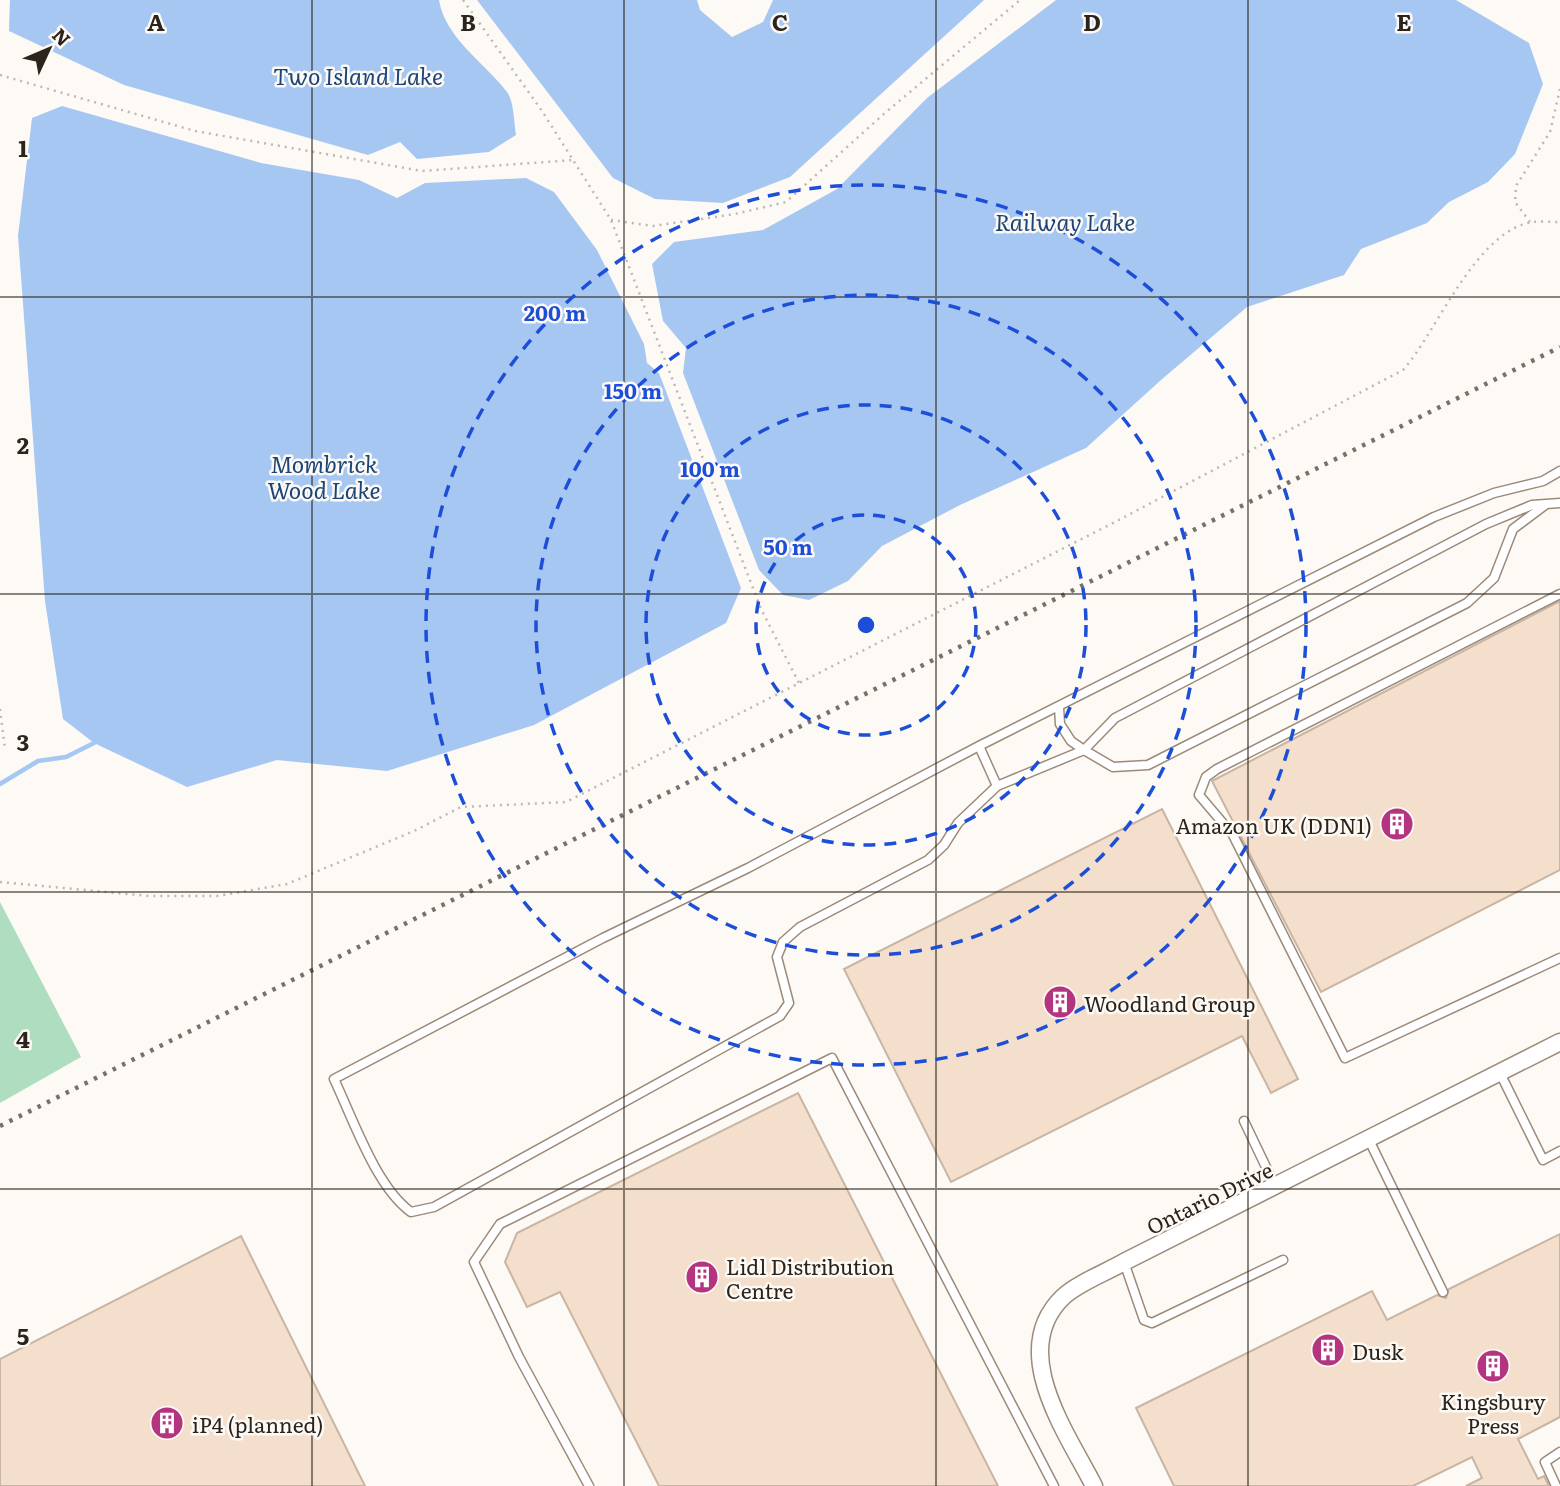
<svg xmlns="http://www.w3.org/2000/svg" width="1560" height="1486" font-family="Literata,serif">
  <style>
    .green { fill: #aeddc0 }
    .water { fill: #a7c7f3 }
    .lines { fill: none; stroke-linecap: round; stroke-linejoin: round }
    .stream { stroke: #a7c7f3; stroke-width: 4.5 }
    .building { fill: #f3dfcb; stroke: #c8b5a3; stroke-width: 2 }
    .lane-casing { stroke: #9c8a78; stroke-width: 11 }
    .street-casing { stroke: #9c8a78; stroke-width: 19 }
    .path { stroke: #bdb8b3; stroke-width: 2.5; stroke-dasharray: 2 5; stroke-linecap: butt }
    .lane { stroke: #fff; stroke-width: 8 }
    .street { stroke: #fff; stroke-width: 16 }
    .rail { stroke: #77716b; stroke-width: 4.5; stroke-dasharray: 3.5 7; stroke-linecap: butt }
    .grid { fill: none; stroke: #2b241c; stroke-width: 2; stroke-opacity: 0.55 }
    .ring { fill: none; stroke: #1d4ed8; stroke-width: 3.5; stroke-dasharray: 12 9 }
    .labels { text-anchor: middle; dominant-baseline: central; stroke-width: 5; stroke-linejoin: round; paint-order: stroke }
    .poi-label { font-size: 21px; fill: #2b241c; stroke: #fdf9f5; text-anchor: start }
    .street-label { font-size: 21px; fill: #2b241c; stroke: #fdf9f5 }
    .water-label { font-size: 23px; font-style: italic; fill: #1b4579; stroke: #fdf9f5 }
    .grid-label { font-size: 23px; text-anchor: middle; font-weight: bold; fill: #2b241c; stroke: #fdf9f5; stroke-width: 5; stroke-linejoin: round; paint-order: stroke }
    .centre { fill: #1d4ed8; stroke: #fdf9f5; stroke-width: 3.5 }
    .ring-label { font-size: 21px; text-anchor: middle; font-weight: bold; fill: #1d4ed8; stroke: #fdf9f5; stroke-width: 5; stroke-linejoin: round; paint-order: stroke }
  </style>
  <rect width="100%" height="100%" fill="#fdf9f5"/>
  <path class="green" d="M0,902L81,1057L0,1103Z"/>
  <path class="water" d="M10,0H439C445,38 485,63 507,92C514,101 514,123 516,135L489,152L417,159L400,142L368,155L124,85L9,31Z
    M477,0H697L700,10L732,37L763,22L773,0H984L790,177L723,203L655,199L613,178Z
    M1056,0H1456L1529,43L1543,84L1515,154L1488,182L1449,202L1427,223L1361,249L1344,275L1247,307L1161,380L1086,448L960,505L882,546L848,581L809,600L783,595L759,570L683,373L686,348L663,321L652,264L674,242L763,230L837,189L927,98Z
    M62,106L261,163L359,180L397,198L425,183L526,178L554,192L597,250L644,344L647,363L659,373L741,588L726,623L534,725L387,771L277,760L187,787L94,743L63,719L45,601L18,236L32,118Z"/>
  <g class="lines">
    <path class="stream" d="M0,784L38,761L66,757L94,743"/>
  </g>
  <path class="building" d="M1560,601V870L1321,992L1212,781Z
    M1162,809L1298,1079L1271,1093L1242,1036L951,1182L844,969Z
    M798,1093L998,1486H659L560,1292L527,1307L505,1262L517,1233Z
    M1560,1234V1417L1518,1439L1538,1479L1544,1476L1549,1486H1466L1482,1478L1472,1457L1413,1486H1174L1136,1408L1372,1291L1387,1320L1437,1295L1446,1298L1449,1289Z
    M241,1236L365,1486H0V1359Z"/>
  <g class="lines">
    <defs>
      <path id="lane" d="M1560,471L1543,481L1494,493L1434,517L979,746L748,868L603,938L334,1079C353,1119 376,1187 411,1212L434,1207L780,1016L789,1003L777,957L783,942L800,927L928,860L944,845L958,823L997,786L1084,750L1115,718L1486,524L1532,505L1560,503
        M1560,594L1217,769L1206,777L1199,795L1233,835L1345,1058L1560,958
        M1059,707L1060,724L1071,741L1084,750L1113,767L1148,765L1467,603L1494,578L1513,529L1545,505
        M979,746L997,786
        M1500,1073L1543,1160L1560,1151
        M1244,1121L1276,1188
        M1369,1140L1443,1292
        M1124,1262L1144,1320L1152,1323L1283,1260
        M589,1486L519,1357L474,1262L500,1224L832,1058L1054,1486
        M1556,1486L1545,1462L1560,1452"/>
      <path id="street" d="M1094,1486C1067,1433 1007,1351 1063,1297C1078,1283 1105,1273 1124,1262L1560,1042"/>
    </defs>
    <use href="#lane" class="lane-casing"/>
    <use href="#street" class="street-casing"/>
    <path class="path" d="M463,0L542,111L611,220L761,609L799,683
      M0,75L195,131L422,171L573,160
      M611,220L653,226L735,214L786,202L886,112L1020,0
      M1530,222L1515,202L1516,186L1550,132L1560,89
      M0,709L5,749
      M0,882L149,896H217L287,884L414,831L461,807L566,802L1113,523L1403,370C1437,332 1476,230 1533,222C1541,221 1551,222 1560,222"/>
    <use href="#lane" class="lane"/>
    <use href="#street" class="street"/>
    <path class="rail" d="M0,1126L1560,347"/>
  </g>
  <path class="grid" d="M312,0V1486M624,0V1486M936,0V1486M1248,0V1486M0,297H1560M0,594H1560M0,892H1560M0,1189H1560"/>
  <g class="ring">
    <circle cx="866" cy="625" r="110"/>
    <circle cx="866" cy="625" r="220"/>
    <circle cx="866" cy="625" r="330"/>
    <circle cx="866" cy="625" r="440"/>
  </g>
  <defs>
    <symbol id="building-disc" viewBox="-11 -11 22 22"><circle r="9.5" fill="#b53480" stroke="#fdf9f5"/><path d="M-4-6H4V6H1V3H-1V6H-4ZM-2.5-4.3h1.7v1.8h-1.7ZM.8-4.3h1.7v1.8H.8ZM-2.5-1h1.7V.8h-1.7ZM.8-1h1.7V.8H.8Z" fill="#fff"/></symbol>
  </defs>
  <g fill-rule="evenodd">
    <use href="#building-disc" x="1378" y="805" width="38" height="38"/>
    <use href="#building-disc" x="1041" y="983" width="38" height="38"/>
    <use href="#building-disc" x="683" y="1258" width="38" height="38"/>
    <use href="#building-disc" x="1309" y="1331" width="38" height="38"/>
    <use href="#building-disc" x="1474" y="1347" width="38" height="38"/>
    <use href="#building-disc" x="148" y="1404" width="38" height="38"/>
  </g>
  <g class="labels">
    <g class="poi-label">
      <text x="1372" y="824" text-anchor="end">Amazon UK (DDN1)</text>
      <text x="1084" y="1002">Woodland Group</text>
      <text x="726" y="1265">Lidl Distribution<tspan x="726" dy="24">Centre</tspan></text>
      <text x="1352" y="1350">Dusk</text>
      <text x="1493" y="1400" text-anchor="middle">Kingsbury<tspan x="1493" dy="24">Press</tspan></text>
      <text x="192" y="1423">iP4 (planned)</text>
    </g>
    <g class="street-label">
      <text transform="translate(1209 1197) rotate(-26)">Ontario Drive</text>
    </g>
    <g class="water-label">
      <text x="358" y="75">Two Island Lake</text>
      <text x="1065" y="221">Railway Lake</text>
      <text x="324" y="463">Mombrick<tspan x="324" dy="26">Wood Lake</tspan></text>
    </g>
  </g>
  <g class="grid-label">
    <text x="156" y="31">A</text>
    <text x="468" y="31">B</text>
    <text x="780" y="31">C</text>
    <text x="1092" y="31">D</text>
    <text x="1404" y="31">E</text>
    <text x="23" y="157">1</text>
    <text x="23" y="454">2</text>
    <text x="23" y="751">3</text>
    <text x="23" y="1048">4</text>
    <text x="23" y="1345">5</text>
  </g>
  <circle cx="866" cy="625" r="10" class="centre"/>
  <g class="ring-label">
    <text x="555" y="321">200 m</text>
    <text x="633" y="399">150 m</text>
    <text x="710" y="477">100 m</text>
    <text x="788" y="555">50 m</text>
  </g>
  <g transform="translate(49 49) rotate(46)" stroke="#fdf9f5" stroke-width="5" paint-order="stroke">
  <path d="M0-5L12 26L0 18L-12 26Z" fill="#2b241c"/>
  <text y="-10" font-size="19" font-weight="bold" text-anchor="middle" fill="#2b241c">N</text>
  </g>
</svg>
